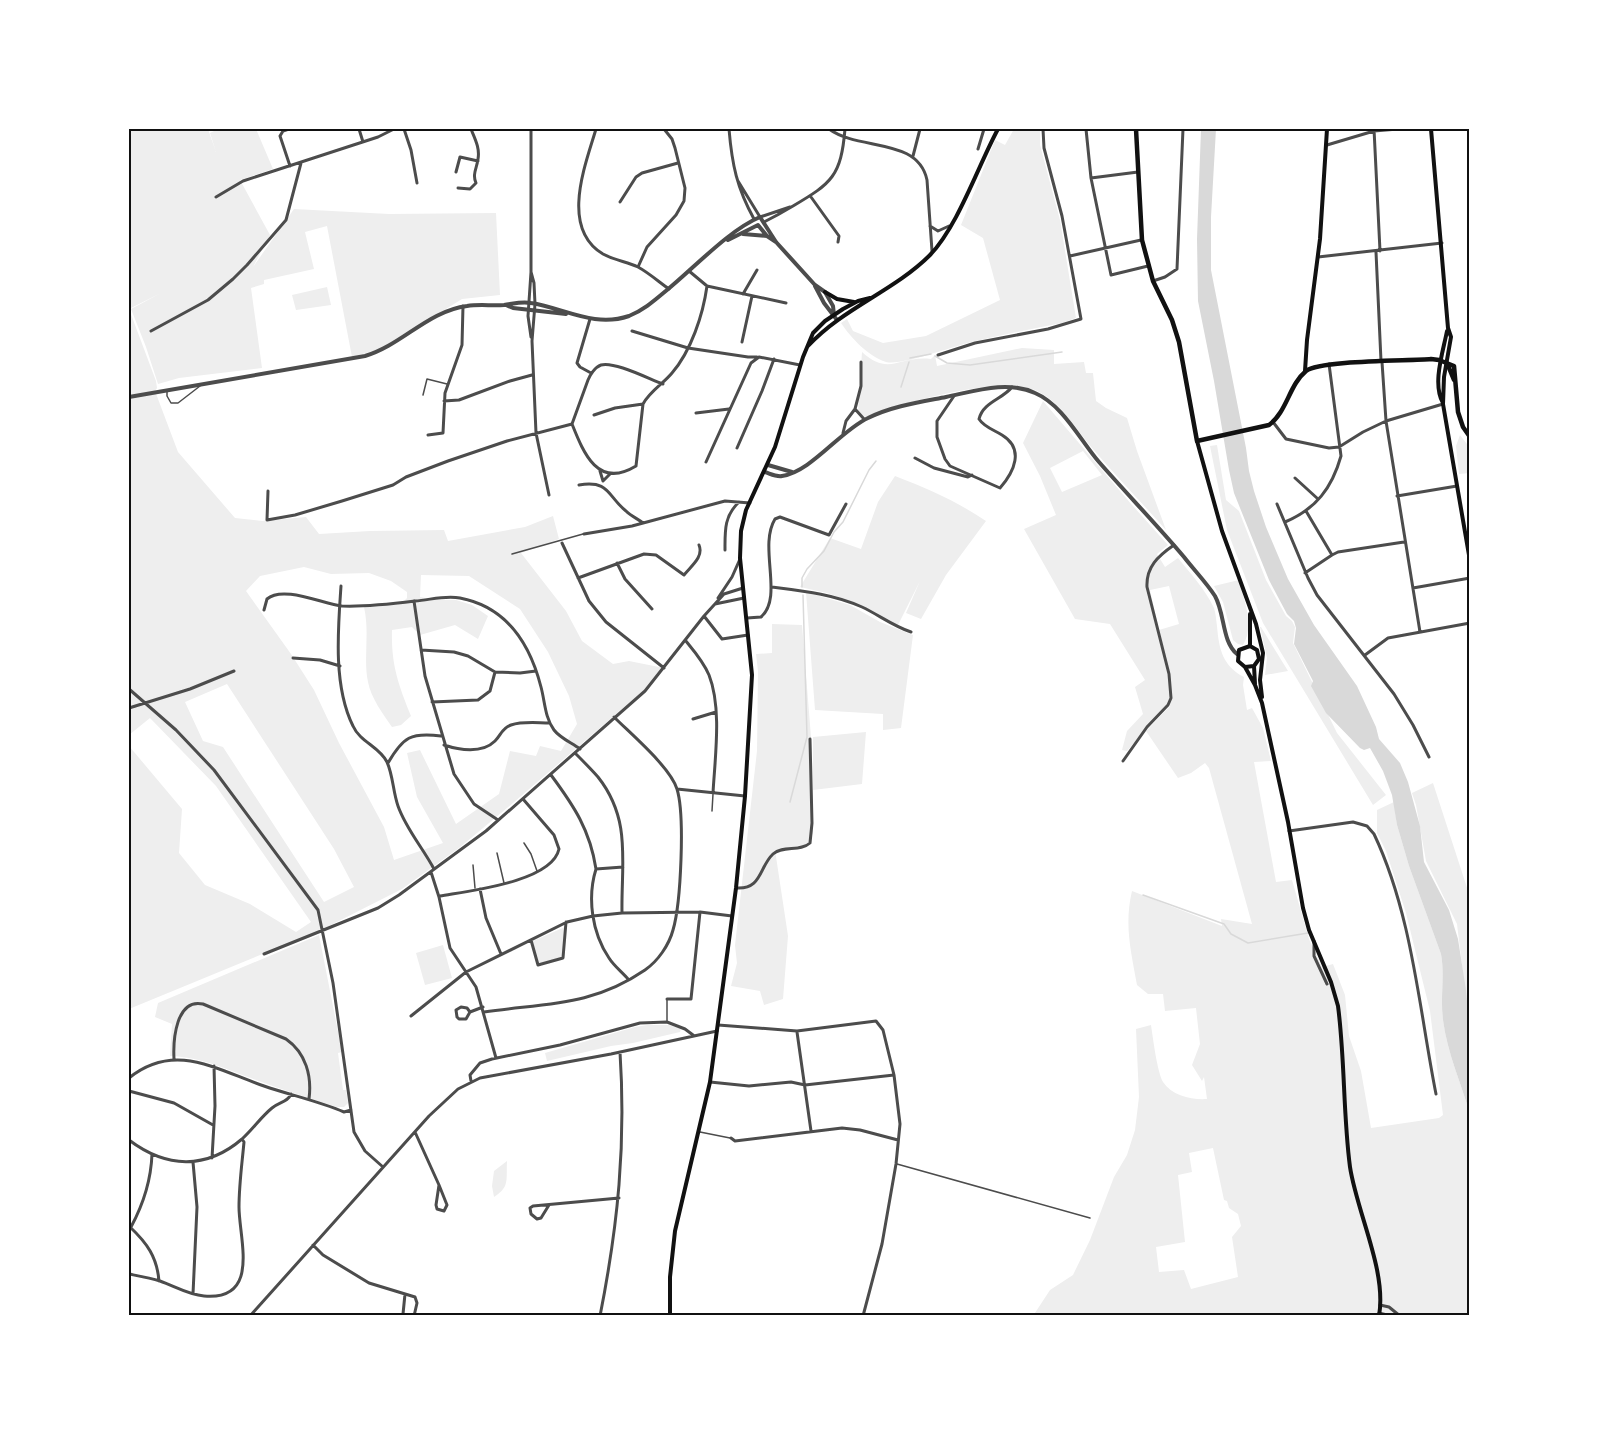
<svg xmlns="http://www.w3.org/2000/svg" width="1599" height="1445" font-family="'Golos Text',sans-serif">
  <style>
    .green { fill: #eee; fill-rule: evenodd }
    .water { fill: #d9d9d9 }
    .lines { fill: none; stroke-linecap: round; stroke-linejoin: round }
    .stream { stroke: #d9d9d9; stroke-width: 1.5 }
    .service { stroke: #4c4c4c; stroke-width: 1.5 }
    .minor { stroke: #4c4c4c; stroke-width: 3 }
    .tertiary { stroke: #4c4c4c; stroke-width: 4 }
    .secondary { stroke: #111; stroke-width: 4 }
    .primary { stroke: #111; stroke-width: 4.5 }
    .neatline { fill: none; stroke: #111; stroke-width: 2 }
  </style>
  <rect width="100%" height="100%" fill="#fff"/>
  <path class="green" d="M129,129H208L216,152L210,133L218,129H256L273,169L240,180L270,235L253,267L294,209L389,214L496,213L500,295L462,299L383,348L352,357L327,226L305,232L314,269L264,280V284L251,288L262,368L179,378L158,384L146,347L131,309L161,293L129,309L156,381L157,388L155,391L178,452L235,518L262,521L306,517L319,534L370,531L444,530L448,541L525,527L553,516L559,539L521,553L566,611L582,641L613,664L629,661L664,668L644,690L513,803L459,848L402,889L321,930L129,1009V746L182,809L179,853L205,885L250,904L296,932L311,922L216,786L150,718L129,735ZM304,567L331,574L369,573L391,581L407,592V598L401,604L364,607C370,633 363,658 368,682C371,698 383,714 392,727L401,725L411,716C398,684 391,664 392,630L412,627L420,635L455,625L478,639L488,616L472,605L456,600H437L420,597L421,575L469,576L520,609L548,652L569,696L577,724L561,751L540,746L536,756L510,751L499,794L456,824L420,750L407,753L417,797L443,843L394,860L384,827L339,743L314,690L291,654L246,591L260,576ZM227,684L334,849L354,887L324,902L223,747L203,741L185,702Z
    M1014,129H1040V145L1060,220L1076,318L1062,323C1033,329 1004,334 976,341C956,345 902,366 886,362C868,356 851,338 841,323L847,319L853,331L883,343L926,336L1000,300L983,238L961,225L995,140L1005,145Z
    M327,287L331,305L296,310L292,295Z
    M1022,348L1054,350V364L1084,362L1086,373H1093L1096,401L1106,408L1127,418L1137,451L1166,530C1142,503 1116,476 1092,448C1076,429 1062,404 1039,392C1005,373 901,403 865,417L858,412L862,352C889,377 900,355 931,359L935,355L937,366Z
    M1043,401L1132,505L1168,545L1157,554L1165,567L1178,558C1191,574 1205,589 1214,608C1216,614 1216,620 1217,626C1219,650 1223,666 1244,677L1243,685L1247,710L1252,708L1263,728L1271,761L1254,762L1276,882L1292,880L1309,939L1322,967L1333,964L1345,995L1349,1036L1361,1071L1371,1128L1439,1118L1443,1115L1430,1011L1406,913L1386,851L1377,833V810L1394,802L1397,825L1409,866L1441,954C1445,976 1440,997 1443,1020C1447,1052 1461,1083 1470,1114V1316H1033L1050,1290L1073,1275L1090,1240L1114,1177L1127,1155L1135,1130L1139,1097L1136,1029L1151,1025C1153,1038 1157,1071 1163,1082C1172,1096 1192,1100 1207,1099L1204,1077L1202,1081L1192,1065L1200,1044L1196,1008L1165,1011L1163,994H1148L1137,985C1131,951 1124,925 1132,891L1222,926L1221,919L1252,924L1209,768L1205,763L1191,773L1178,778L1146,731L1170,706L1171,695L1167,704L1127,751L1122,750L1127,731L1143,714L1135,687L1145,680L1110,624L1075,619L1024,529L1056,515L1040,476L1023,443ZM1083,451L1102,475L1062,492L1050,468ZM1169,586L1179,624L1159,630L1150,590ZM1213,1148L1224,1200L1227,1201L1229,1208L1238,1214L1241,1226L1232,1237L1238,1277L1191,1289L1184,1270L1159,1272L1156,1247L1185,1242L1178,1175L1192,1172L1189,1153Z
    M1460,435L1470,448V473L1459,474L1456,446Z
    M1217,445L1226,500L1239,511L1266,580L1286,616L1292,621L1295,627L1293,643L1337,733L1386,795L1373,805L1263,623L1227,530L1210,446Z
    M895,476C929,489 956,501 986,521L946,575L921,619L906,613L920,581L897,627L856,603L827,593L800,587L830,538L861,549L878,502Z
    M1239,580C1244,601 1255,625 1243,645L1238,644L1233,640L1223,602L1214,586Z
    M806,592L850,605L880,622L913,635L901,728L883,730V714L815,710Z
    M772,624L802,625L811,737L813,833L808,844L775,850L788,936L783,999L764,1005L760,991L731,986L737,963L735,945L757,751L758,671L756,654L772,653Z
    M1260,627H1261L1288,671L1265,675L1267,658Z
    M866,732L862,784L813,790V737Z
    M1433,783L1470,897V1031L1457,924L1426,861L1416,805L1412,793Z
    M565,927L562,957L538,964L533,941Z
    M319,935L342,1052L338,1053L343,1090H346L348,1103L344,1107H337C310,1098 283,1090 256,1080C228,1070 202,1057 170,1056L172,1024L155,1017L158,1003Z
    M443,945L452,978L425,985L416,953Z
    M648,1025H669L681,1029L680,1032L633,1043L611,1046L547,1061L545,1053L635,1027Z
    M507,1161C506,1180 510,1187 494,1197L492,1186L494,1171Z"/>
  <path class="water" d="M1201,129H1216L1211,217V270L1246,448L1249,471L1254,491L1266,527L1288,579L1314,625L1357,686L1376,727L1379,739L1400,763L1408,782L1420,826L1424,862L1449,910L1458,939L1466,990L1470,1034V1114C1461,1083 1447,1052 1443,1020C1440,997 1445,976 1441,954L1409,866L1397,825L1392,795L1383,771L1370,748L1364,750L1360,748L1326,713L1311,686L1313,681L1294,644L1296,628L1294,621L1287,614L1269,580L1234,493L1229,470L1214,381L1198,301L1197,239Z"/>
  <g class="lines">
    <path class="stream" d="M935,356L947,363L970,365L1062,352
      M910,358L931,354
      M901,387L909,362
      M802,587V578L807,569L824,551L834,532L843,522L869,470L876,461
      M790,802L807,737L803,595
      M1143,895L1224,924L1231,934L1248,943L1308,933"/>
    <path class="service" d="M167,391V396L171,403H178L200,386
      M423,395L427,379L447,384
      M512,554L583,534
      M712,811L713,794
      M524,843L531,854L537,871
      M497,853L504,883
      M473,865L475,888
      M667,999V1021
      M700,1132L730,1138
      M897,1164L1090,1218"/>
    <path class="minor" d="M289,129L283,131L280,136L290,166
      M359,129L363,142
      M404,129L411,150L417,183
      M531,129V272L528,316L531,337
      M596,129C585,166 560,228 603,254C614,260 627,262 638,267C649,273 659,282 669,289
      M729,129C732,165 737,188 754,219
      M829,129C859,151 918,137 927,180L932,251
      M1086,129L1091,178L1111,275L1148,266
      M1374,129L1380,251
      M1327,145L1374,131L1398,129
      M978,149L984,129
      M913,156L920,129
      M456,172L460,157L478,161
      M1091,178L1138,172
      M738,181L760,217L790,207
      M458,188L470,189L476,183C472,174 477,168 478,159C480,148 475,139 471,129
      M216,197L243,181L378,137L394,129
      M811,197L839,236L838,242
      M620,202L636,177L642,173L678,163
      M764,222C774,217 783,212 793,206C832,183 841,176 845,129
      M930,226L938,231L949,226
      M1376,252L1381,361
      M1070,256L1141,240
      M1318,257L1442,243
      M638,267L647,247L676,215L684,201L685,188L675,148L672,139L664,129
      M689,271L707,286L786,303
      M531,272L534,283L535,304L532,341L536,433L549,495
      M1153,281L1165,277L1177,269L1183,129
      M743,294L757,270
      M590,319L577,363L580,367L591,373
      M151,331L208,300L233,279L247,265L286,220L301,163
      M632,331L688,348L748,357H757
      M742,342L752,296
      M938,355L975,343L1048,329L1081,319L1062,216L1044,148L1043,129
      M861,362V386L855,409L864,419
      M1382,362L1386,421L1420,632
      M954,396L937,421V437L945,459L950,466L1000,488C1014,472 1025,449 1002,435C994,430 984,427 979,419C983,402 1003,399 1012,387
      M444,401L459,400L510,381L532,375
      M696,413L729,409
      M594,415L615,408L643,404
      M1273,422L1286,439L1329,448L1339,447L1363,432L1386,421L1443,404
      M572,424C584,454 598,489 636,466L643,404C650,391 663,384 672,373C691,351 703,315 707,286
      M843,433L846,421L855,409
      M428,435L443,433L445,393L462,345L463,306
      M737,448L762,391L774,359
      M915,458L934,468L968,477L972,475
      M706,462L751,363L759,357L800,365
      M600,471L603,481L610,474
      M1295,478L1318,499
      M579,485C610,480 607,496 626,511C631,516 638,519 643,523
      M268,491L267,520L295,515L342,501L393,485L406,477L448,461L507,441L572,424L588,380C590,375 595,367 601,365C614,361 649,379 663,384
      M1397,496L1457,486
      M1277,504L1308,578L1317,595L1394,694L1413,725L1429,757
      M1306,511L1332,555
      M1285,522C1316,509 1332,488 1341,456L1329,364
      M584,534L632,526L725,501L750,503
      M562,543L589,601L606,622L664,668
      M725,550C725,531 724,516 739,502
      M617,563L625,579L652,609
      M1305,573L1332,555L1338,552L1404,542
      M578,578L644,554L656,555L684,575C691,566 704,557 699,545
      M341,586C338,629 333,686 353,726C360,742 380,747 387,762C393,775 393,792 398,806C406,829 423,848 434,869
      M771,587C803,591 833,594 862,607C879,615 893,626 911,632
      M1413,588L1470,578
      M718,598L732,577L740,559
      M414,601L425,676L454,774L474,804L498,820
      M715,604L744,598
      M264,610L267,599C283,585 323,604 342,606C366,607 391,604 415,601C430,600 445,595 460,598C507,607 530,644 541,687C545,702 545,718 554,730C560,738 572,743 580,749
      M704,616L722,639L748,635
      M747,618L761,617C784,597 758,547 775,519L780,517L829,535L846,504
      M685,640C694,651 703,661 709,675C722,708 715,757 713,793
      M421,650L454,652L468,656L495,672L520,673L536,671
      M1365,655L1388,638L1470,623
      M293,658L320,660L340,666
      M129,689L176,730L214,770L318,910L333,983L354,1132L365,1151L383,1167
      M432,702L478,700L490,691L495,672
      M129,708L190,689L234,671
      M693,719L716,712
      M444,745C459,750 482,754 495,741C501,735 502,728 511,725C523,721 537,723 550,723
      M575,753C583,761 591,769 598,777C632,820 621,863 622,913
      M1123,761L1147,727L1168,705L1171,698L1169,674L1147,587C1146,567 1158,556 1174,545
      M388,763C403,737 411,732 441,736
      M551,775C574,806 590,830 596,869
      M677,789L745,796
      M1289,831L1353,822L1367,826L1374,834C1412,914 1419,1008 1436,1094
      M623,867L596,869C587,898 592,933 609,958C614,966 622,972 628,979
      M431,872L439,897L450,948L476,987L496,1058
      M736,888C762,890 759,867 773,854C783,845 800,852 810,843L812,823L810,739
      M480,889L486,918L501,954
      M440,896C468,891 552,882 559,849L554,835L523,799
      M531,940L538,965L563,958L566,922
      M1314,941V956L1327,984
      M264,954L378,908L399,895L486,831L645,691L704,616L724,594L743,588
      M667,999H691L700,912
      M470,1012L467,1008L461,1007L456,1010L457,1017L459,1019H466L470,1012L483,1007
      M484,1012C545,1003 591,1007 645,970C658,961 669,945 673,930C681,903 685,815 677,789C670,767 632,735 614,717
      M411,1016L466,972L567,922L593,916L622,913L700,912L732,916
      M718,1025L797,1031L876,1021L883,1030L894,1075L900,1124L896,1164L882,1244L863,1316
      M797,1032L811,1131
      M174,1059C173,1040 176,998 203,1004L286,1039C306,1053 312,1076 309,1099
      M129,1078C175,1041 217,1070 264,1086C290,1095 318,1101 344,1112L351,1110
      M471,1081L470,1075L480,1063L492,1059L560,1045L640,1023L667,1022L685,1029L693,1035
      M710,1082L749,1086L791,1082L805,1085L894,1075
      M129,1091L174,1103L213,1125
      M415,1132L439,1185L436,1205L437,1209L444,1211L447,1205L439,1185
      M731,1138L735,1141L842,1128L860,1130L898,1140
      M129,1140C166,1168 206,1170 242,1139
      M212,1158L215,1106L214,1066
      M193,1162L197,1207L193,1294
      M549,1205L541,1218L537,1219L531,1214L530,1208L533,1206L619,1198
      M130,1227C147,1243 157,1257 159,1281
      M131,1227C144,1203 151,1181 152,1154
      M313,1245L323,1255L369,1283L415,1297L417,1303L414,1316
      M129,1274C139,1276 150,1278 160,1281C174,1286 189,1295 204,1296C261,1301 239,1239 239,1207C239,1185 242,1164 244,1142L242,1139C253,1129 261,1117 272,1108C279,1102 288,1102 291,1094
      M405,1294L403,1314L409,1316
      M1380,1305L1389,1307L1400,1316
      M1379,1313L1391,1316
      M250,1316L429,1116L458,1089L480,1078L611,1054L717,1031
      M600,1316C618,1225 626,1145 620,1052"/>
    <path class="tertiary" d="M743,234L767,236
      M728,240L758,225L767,236L776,242
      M815,286L824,303L837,320
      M506,305L513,308L566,314
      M129,397L365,356C402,345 428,311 467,306C479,304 492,306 504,305C513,304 521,301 531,303C564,308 594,328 629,316C644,310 655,300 667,290C694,268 729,230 760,217L776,242L815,285L825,292L833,306L834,315
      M768,465L792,472
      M765,472C771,474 776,477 782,476C811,472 840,431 868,418C892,406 920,402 946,397C975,391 1007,380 1035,393C1063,405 1080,440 1099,462C1127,494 1157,525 1184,557C1194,570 1206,582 1215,596C1225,614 1222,642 1237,654"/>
    <path class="secondary" d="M1431,129L1448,328L1451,337L1444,377L1443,404L1470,561
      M825,292L837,299L854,302
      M808,346C843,308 894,291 930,255C958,226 978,166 998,129
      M1305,371L1307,340L1320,239L1327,129
      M1443,403C1432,384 1443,352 1447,331
      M1197,441L1222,531L1256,624L1263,653L1260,680L1262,697
      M1250,646V614
      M1254,666L1255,684
      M1245,667L1254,666L1259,659L1257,650L1250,646L1239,650L1238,661L1245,667L1255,685L1262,703L1288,822L1303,908L1309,930L1331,982L1338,1006C1345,1059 1343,1114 1350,1167C1357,1213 1387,1271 1379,1316
      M670,1316V1277L675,1231L710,1082L736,888L745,796L752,675L740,558L741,531L746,510L775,447L803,357L813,333L825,321L843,309L858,301L870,298"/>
    <path class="primary" d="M1136,129L1142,240L1153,281L1172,320L1179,342L1197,441L1269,425C1287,412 1289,385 1306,371C1320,360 1408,361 1431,359L1439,360L1454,366L1458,412L1463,427L1470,437
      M1447,363L1454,380"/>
  </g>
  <rect width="1599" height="1445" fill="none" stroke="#ffffff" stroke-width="261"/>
  <rect x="130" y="130" width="1338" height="1184" class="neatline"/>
</svg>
